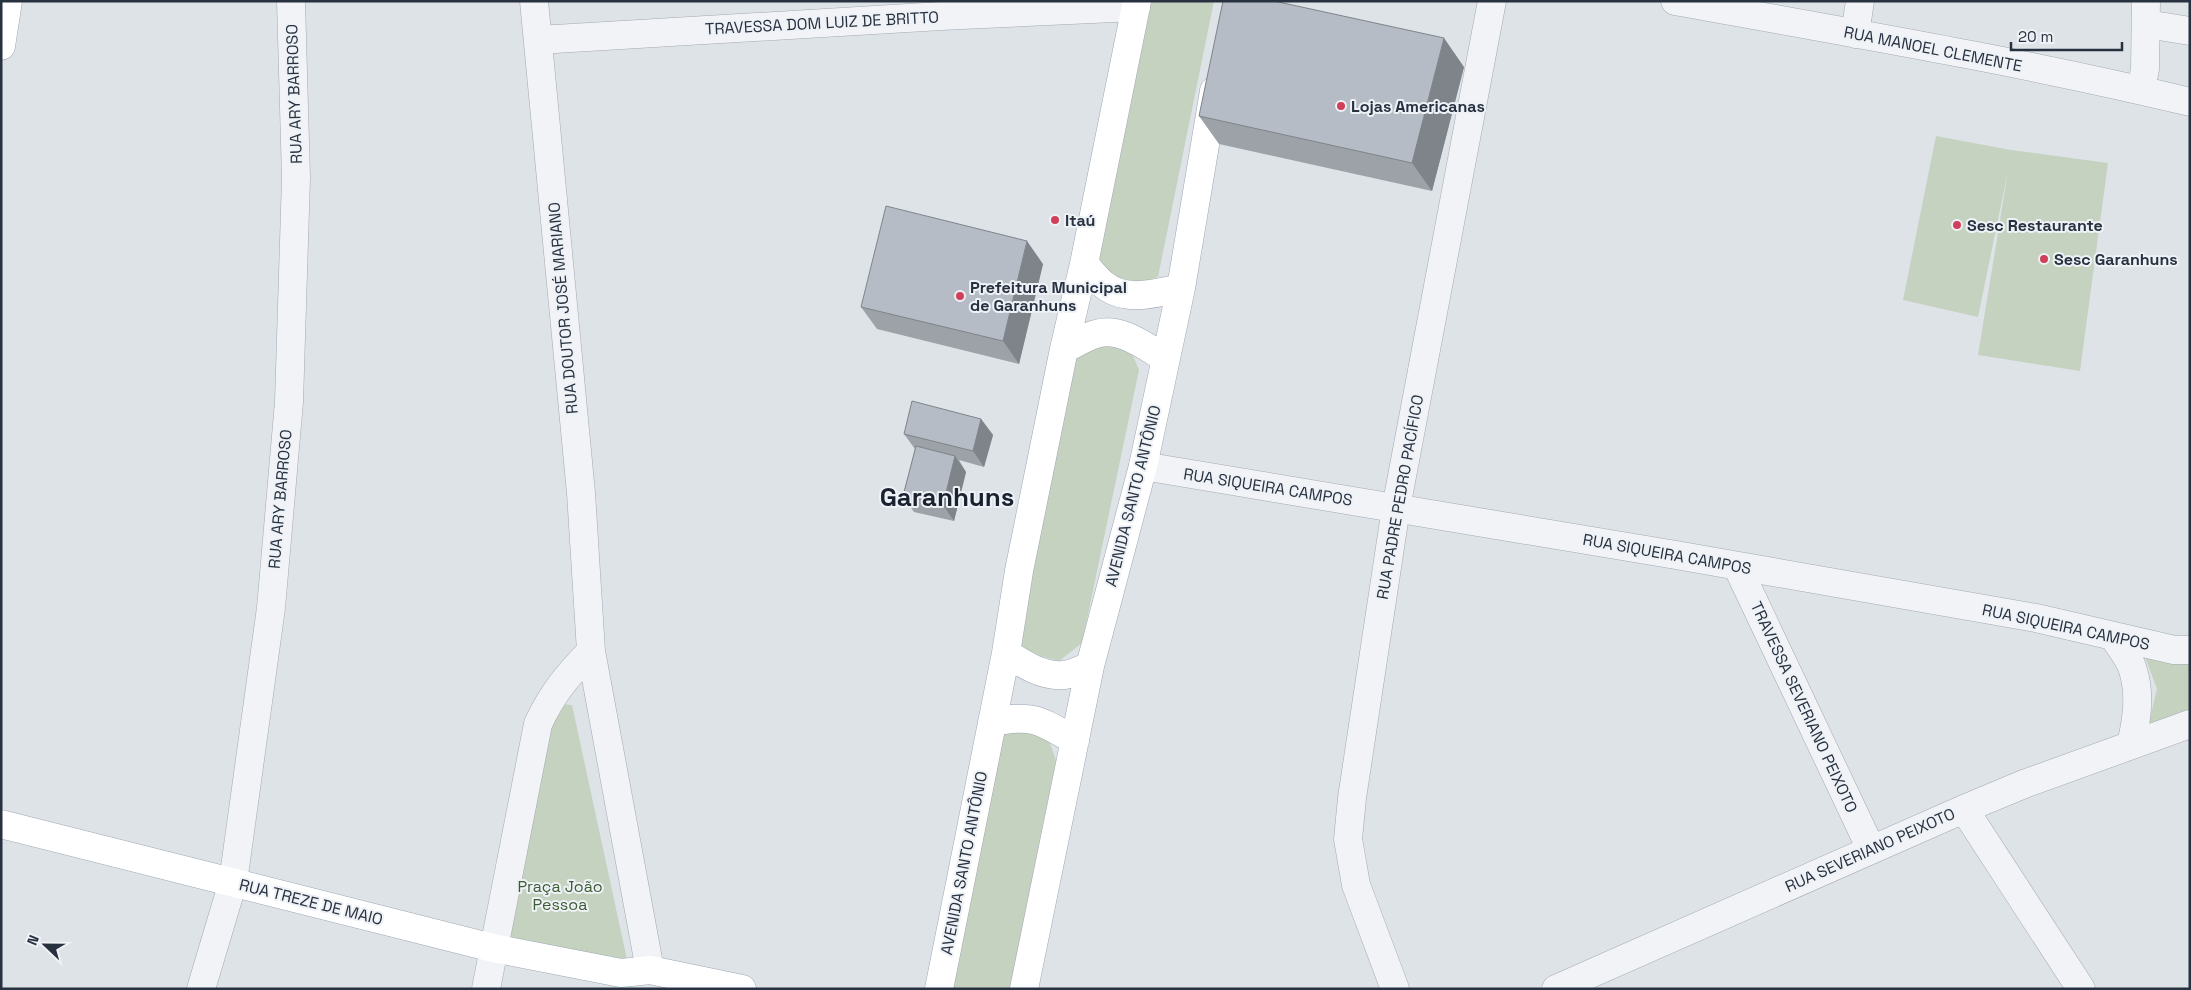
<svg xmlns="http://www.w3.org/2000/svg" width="2191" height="990" font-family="'Space Grotesk',sans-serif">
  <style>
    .green { fill: #c5d2bf }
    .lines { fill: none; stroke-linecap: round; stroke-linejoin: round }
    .minor-casing { stroke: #a3aab2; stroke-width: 29 }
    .major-casing { stroke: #9ea7b4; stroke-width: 29 }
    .minor { stroke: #f1f3f7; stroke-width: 28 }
    .major { stroke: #fff; stroke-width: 28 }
    .wall { fill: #9da2a9 }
    .shaded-wall { fill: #7f848a }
    .building { fill: #b6bcc5; stroke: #7f848a }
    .poi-dot { fill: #d1405a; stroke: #eef2f6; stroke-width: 2 }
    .labels { text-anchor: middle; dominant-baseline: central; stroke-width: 4; stroke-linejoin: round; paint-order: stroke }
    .street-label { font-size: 16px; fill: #273140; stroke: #eef2f6 }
    .poi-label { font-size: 16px; font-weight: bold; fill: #273140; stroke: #eef2f6; text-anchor: start }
    .park-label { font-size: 16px; fill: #3d5c34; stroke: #eef2f6 }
    .town-label { font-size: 26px; font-weight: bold; fill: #1a2230; stroke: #eef2f6 }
  </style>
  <rect width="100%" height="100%" fill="#dee3e8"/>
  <path class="green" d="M1146,1H1214L1158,277L1129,286L1101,275L1093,256Z
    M1936,136L2011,150L2108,163L2080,371L1978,355L2008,171L1978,317L1903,300Z
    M1102,339L1129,346L1139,370L1082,643L1059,661L1025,652L1017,640L1074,352Z
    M2144,654L2190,664V711L2148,726L2157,689Z
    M551,703L572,705L628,964L497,937Z
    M1001,729L1047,735L1056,760L1010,989H949Z"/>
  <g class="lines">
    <defs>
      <path id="minor" d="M534,1L581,493L591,651L650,970
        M1675,1C1847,32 2020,61 2190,102
        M2146,24L2190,31
        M1855,34L1860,1
        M538,40L941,16L1136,7
        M2141,90L2145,69L2146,1
        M1143,466L1676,555L2036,618L2174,650H2190
        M1737,566L1871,849
        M2113,636C2119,646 2128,656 2132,667C2141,693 2137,719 2131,745
        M1964,809L2081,989
        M201,989L233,882L271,608L289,402L296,178L291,1
        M486,989L538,724C553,692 567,676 591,651
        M1395,989L1356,885L1348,839L1352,798L1396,508L1492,1
        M1556,989L1964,809L2024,784L2190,724"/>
      <path id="major" d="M1,46L8,1
        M1084,264C1090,270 1096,278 1103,284C1125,303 1156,293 1181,288
        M1064,349C1075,344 1085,337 1096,334C1120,326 1146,347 1165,358
        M1006,653C1023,664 1043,677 1064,675C1073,674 1082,669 1090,666
        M992,722C1033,714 1040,720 1075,741
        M1,824L493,948L621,973L650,970L742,989
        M939,989L1006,653L1019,571L1064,349L1084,264L1137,1
        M1024,989L1090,666L1143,466L1181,288L1214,91"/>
    </defs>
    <use href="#minor" class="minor-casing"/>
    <use href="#major" class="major-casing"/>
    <use href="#minor" class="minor"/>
    <use href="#major" class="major"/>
  </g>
  <path class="wall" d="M1464,67L1432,191L1219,144L1199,116Z
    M1043,264L1019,364L877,329L861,307Z
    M981,419L993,435L984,467L959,460L966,472L954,521L914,512L903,496L915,449L904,434Z"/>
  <path class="shaded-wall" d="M1444,38L1464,67L1432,191L1412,163Z
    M1027,241L1043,264L1019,364L1003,341Z
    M981,419L993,435L984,467L973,451Z
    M955,456L966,472L954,521L943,505Z"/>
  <path class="building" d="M1223,1H1274L1444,38L1412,163L1199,116Z
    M886,206L1027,241L1003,341L861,307Z
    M912,401L981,419L973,451L904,434Z
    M916,446L955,456L943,505L903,496Z"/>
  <g class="poi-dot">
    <circle cx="1341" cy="106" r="5"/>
    <circle cx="1055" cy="220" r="5"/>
    <circle cx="1957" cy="225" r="5"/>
    <circle cx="2044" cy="259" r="5"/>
    <circle cx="960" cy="296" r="5"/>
  </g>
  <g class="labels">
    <g class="street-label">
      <text transform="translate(822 23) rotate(-3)">TRAVESSA DOM LUIZ DE BRITTO</text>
      <text transform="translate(1933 49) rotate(11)">RUA MANOEL CLEMENTE</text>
      <text transform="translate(294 94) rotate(-92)">RUA ARY BARROSO</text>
      <text transform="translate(563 308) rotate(-95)">RUA DOUTOR JOSÉ MARIANO</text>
      <text transform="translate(1268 487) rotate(9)">RUA SIQUEIRA CAMPOS</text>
      <text transform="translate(1133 496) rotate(-76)">AVENIDA SANTO ANTÔNIO</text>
      <text transform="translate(1400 497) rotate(-80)">RUA PADRE PEDRO PACÍFICO</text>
      <text transform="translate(280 499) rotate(-85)">RUA ARY BARROSO</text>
      <text transform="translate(1667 554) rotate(10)">RUA SIQUEIRA CAMPOS</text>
      <text transform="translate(2066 627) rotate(12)">RUA SIQUEIRA CAMPOS</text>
      <text transform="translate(1804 707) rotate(65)">TRAVESSA SEVERIANO PEIXOTO</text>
      <text transform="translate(1870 850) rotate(-24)">RUA SEVERIANO PEIXOTO</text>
      <text transform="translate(964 863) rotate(-79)">AVENIDA SANTO ANTÔNIO</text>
      <text transform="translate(311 902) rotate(14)">RUA TREZE DE MAIO</text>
    </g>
    <g class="poi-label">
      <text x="1351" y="106">Lojas Americanas</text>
      <text x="1065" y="220">Itaú</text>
      <text x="1967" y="225">Sesc Restaurante</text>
      <text x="2054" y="259">Sesc Garanhuns</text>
      <text x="970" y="287">Prefeitura Municipal<tspan x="970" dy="18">de Garanhuns</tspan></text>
    </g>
    <g class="park-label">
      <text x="560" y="886">Praça João<tspan x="560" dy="18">Pessoa</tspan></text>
    </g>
    <g class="town-label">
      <text x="947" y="497">Garanhuns</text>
    </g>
  </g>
  <rect width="2191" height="990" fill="none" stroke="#273140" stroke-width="5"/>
  <g transform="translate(45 945) rotate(292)" stroke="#eef2f6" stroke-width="4" paint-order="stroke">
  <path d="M0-4L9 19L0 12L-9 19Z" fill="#273140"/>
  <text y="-8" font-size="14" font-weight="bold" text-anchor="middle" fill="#273140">N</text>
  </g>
  <path d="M2011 42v8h111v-8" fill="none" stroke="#273140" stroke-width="2.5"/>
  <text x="2018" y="42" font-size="15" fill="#273140" stroke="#eef2f6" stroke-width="4" paint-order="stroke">20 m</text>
</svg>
